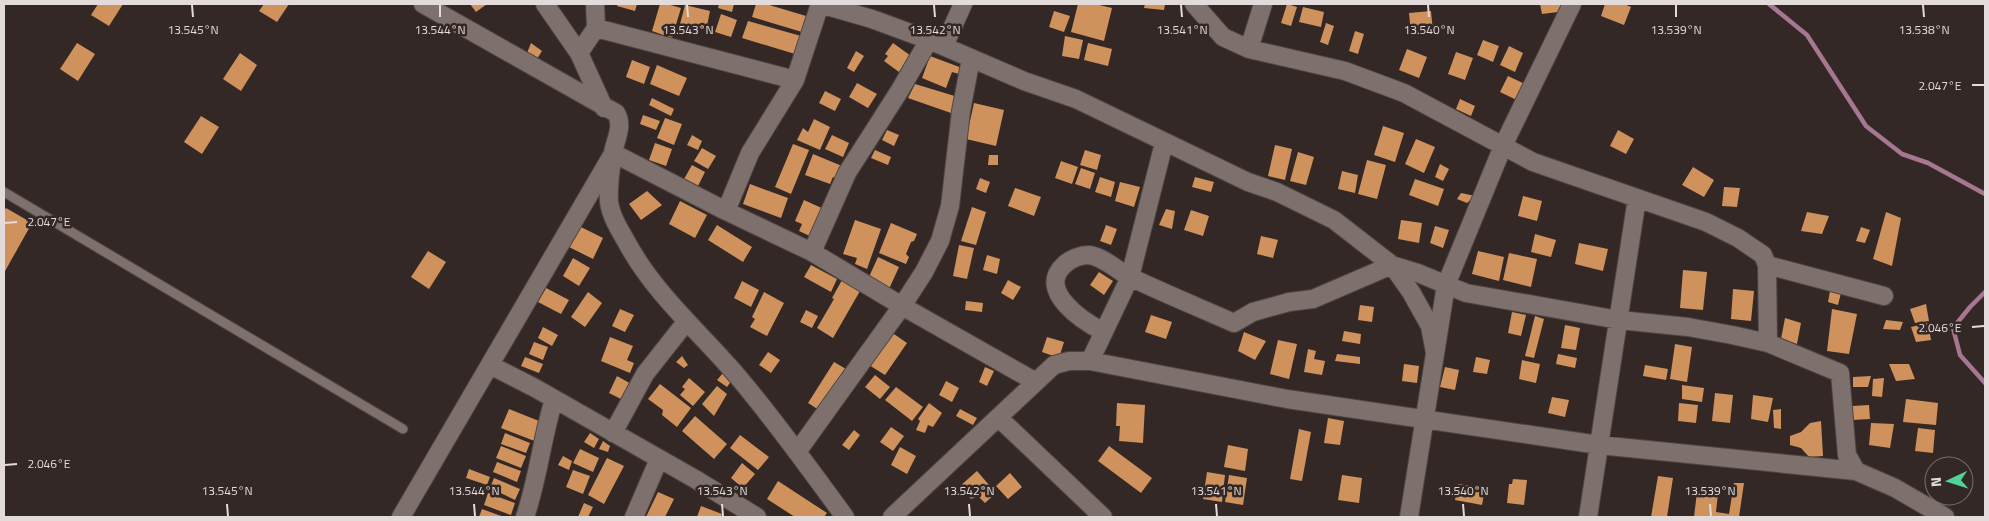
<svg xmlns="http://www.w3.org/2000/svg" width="1989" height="521" font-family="'Titillium Web',sans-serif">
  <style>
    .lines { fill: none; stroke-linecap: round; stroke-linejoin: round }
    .stream { stroke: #a77690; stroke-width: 4.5 }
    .building { fill: #d0925c }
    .lane-casing { stroke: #4e4643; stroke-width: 11 }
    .street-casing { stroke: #4e4643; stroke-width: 20 }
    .lane { stroke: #7d706d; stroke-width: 9 }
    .street { stroke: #7d706d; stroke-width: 18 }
    .ticks { fill: none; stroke: #e2dbd9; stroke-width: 2 }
    .ticks-label { font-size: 12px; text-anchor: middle; fill: #e2dbd9; stroke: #332825; stroke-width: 5; stroke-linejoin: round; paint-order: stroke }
  </style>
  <rect width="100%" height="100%" fill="#332825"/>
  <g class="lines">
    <path class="stream" d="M1769,4L1807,35L1866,126L1902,154L1928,163L1985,194
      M1985,292L1970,307L1953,328L1960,355L1985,383"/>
  </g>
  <path class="building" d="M98,4H123L109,26L91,15Z
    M264,4H289L277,22L259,11Z
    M470,4H487L476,12Z
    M618,4H637L635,11L617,6Z
    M660,4H667L681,8L672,38L652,31Z
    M719,4H734L732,12L718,8Z
    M756,4H766L806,16L802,32L752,17Z
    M1078,4H1095L1112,8L1104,41L1071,32Z
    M1145,4H1165L1164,10L1144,8Z
    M1287,4L1297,7L1291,26L1281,23Z
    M1540,4H1565L1566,11L1542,14Z
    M1605,4H1624L1631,7L1624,25L1601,16Z
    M685,5L710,11L706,31L680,24Z
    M1303,7L1324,12L1321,27L1299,22Z
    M1054,11L1070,16L1064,32L1049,27Z
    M1431,11L1433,32L1411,34L1409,13Z
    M721,14L737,20L731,37L715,32Z
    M748,21L801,36L795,54L742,38Z
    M1326,23L1334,26L1328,45L1320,42Z
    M1355,31L1364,34L1358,54L1349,51Z
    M1065,36L1083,40L1079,59L1062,56Z
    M1483,40L1499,46L1493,62L1477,55Z
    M77,43L95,54L78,81L60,69Z
    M531,43L542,51L537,59L527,53Z
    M893,43L911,56L899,72L884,61L888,56L885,54Z
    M1088,43L1112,49L1108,66L1084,60Z
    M1509,46L1523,53L1515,72L1500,65Z
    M1407,49L1427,57L1419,78L1399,70Z
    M856,51L864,56L854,72L847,68Z
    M1456,52L1473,58L1465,80L1448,74Z
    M240,53L257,65L241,91L223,79Z
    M930,56L962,68L959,74L952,72L946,88L922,78Z
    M632,60L650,67L644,84L626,77Z
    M657,65L687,78L679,96L650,84Z
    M1508,76L1531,87L1523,103L1500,92Z
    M857,83L877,94L868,108L849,97Z
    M915,84L958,97L951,113L908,98Z
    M825,91L841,99L835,111L819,103Z
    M652,98L674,109L671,116L649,105Z
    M1460,99L1475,106L1471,116L1456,109Z
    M974,103L1004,110L996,146L966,139Z
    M643,115L660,121L656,130L640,124Z
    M201,116L219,127L202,154L184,142Z
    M665,118L682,124L674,145L657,138Z
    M814,119L830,127L820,150L797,140L803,128L808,132Z
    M1383,126L1404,133L1395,162L1374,155Z
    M887,130L899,135L894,146L882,140Z
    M1618,130L1634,139L1626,154L1610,146Z
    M692,135L702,141L698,150L687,145Z
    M832,135L849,143L843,157L825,149Z
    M1416,139L1435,147L1424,173L1405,164Z
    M655,143L672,149L666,166L649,160Z
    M793,144L809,150L791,194L775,187Z
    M1275,145L1292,149L1285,180L1268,176Z
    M702,148L716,156L708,169L694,161Z
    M875,150L891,157L888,165L871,158Z
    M1085,150L1101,155L1097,170L1080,165Z
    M1298,152L1314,157L1306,185L1290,181Z
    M813,154L842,166L837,179L833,177L830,184L805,175Z
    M989,155H998V165H988Z
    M1367,160L1386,165L1377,199L1358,194Z
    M1061,161L1078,167L1072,184L1055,178Z
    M1440,164L1449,169L1443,181L1435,177Z
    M692,165L705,172L698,186L684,179Z
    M1693,167L1714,180L1704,197L1682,185Z
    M1081,168L1095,173L1090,189L1075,184Z
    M1342,171L1358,175L1355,193L1338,189Z
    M1100,177L1115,182L1111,197L1095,192Z
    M1195,177L1214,182L1211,192L1192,187Z
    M980,178L990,182L986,193L976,189Z
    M1415,179L1444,189L1438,206L1409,195Z
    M1120,182L1140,187L1134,207L1115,201Z
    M750,184L788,198L781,218L743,204Z
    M1724,187L1740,188L1737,207L1722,206Z
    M1015,188L1041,197L1034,216L1008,206Z
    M647,191L662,205L641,220L629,204Z
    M1461,193L1475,196L1467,203L1457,199Z
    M1523,196L1542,201L1537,221L1518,216Z
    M804,200L826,210L814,238L799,231L802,224L795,221Z
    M680,201L707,215L695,238L669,224Z
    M972,207L986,212L976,245L961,241Z
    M6,208L32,223L4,273V211Z
    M1166,209L1175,211L1172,229L1159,225Z
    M1191,210L1209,216L1203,236L1184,230Z
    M1807,212L1829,216L1822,234L1801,231Z
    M1886,212L1901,218L1892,266L1873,259Z
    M855,220L881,229L867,269L855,264L857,258L843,254Z
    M1401,220L1422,223L1419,243L1398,239Z
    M891,223L917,234L914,241L911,242L906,254L909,257L906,264L879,253Z
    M717,225L752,247L743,262L708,240Z
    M1106,225L1117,229L1111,245L1100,241Z
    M579,226L603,238L593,259L569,247Z
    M1435,226L1449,230L1443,248L1430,243Z
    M1861,227L1870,230L1865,243L1856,241Z
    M1535,234L1556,240L1551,257L1531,252Z
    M1261,236L1278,240L1273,258L1257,254Z
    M1579,243L1608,249L1603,271L1575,264Z
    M959,245L974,248L967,279L953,276Z
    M428,251L446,262L429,289L411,277Z
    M1478,251L1504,257L1499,281L1472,274Z
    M1509,253L1537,259L1531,287L1503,280Z
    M987,255L1000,259L997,274L983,270Z
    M878,257L899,267L889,289L868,279Z
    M573,258L590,268L579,286L563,276Z
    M811,265L837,279L831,292L804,277Z
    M1683,270L1707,272L1703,310L1680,308Z
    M1099,272L1113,281L1104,295L1090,285Z
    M842,280L860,291L833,338L817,328L834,299L832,298Z
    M1008,280L1021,287L1013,300L1001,293Z
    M742,281L759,290L751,307L734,298Z
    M546,288L569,300L561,314L538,302Z
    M1733,289L1754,291L1751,321L1731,319Z
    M1830,291L1841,293L1838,305L1828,302Z
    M588,292L602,303L585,327L571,317Z
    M764,292L784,303L767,336L750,327L755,319L752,317Z
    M966,301L983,303L982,312L965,310Z
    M1926,304L1929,321L1915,323L1910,309Z
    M1360,305L1374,307L1372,322L1358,320Z
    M620,309L634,315L625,332L612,326Z
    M1832,309L1857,314L1849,354L1827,351Z
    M806,310L818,316L812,328L800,322Z
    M1512,312L1526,315L1521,336L1508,333Z
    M1151,315L1172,322L1166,339L1145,332Z
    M1535,316L1544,319L1534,358L1525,356Z
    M1785,318L1801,323L1797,344L1781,339Z
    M1886,320L1903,322L1900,330L1883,329Z
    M1928,323L1931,340L1916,342L1911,327Z
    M1565,325L1580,328L1576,350L1561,348Z
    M543,327L558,335L552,346L538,338Z
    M1344,331L1361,334L1360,344L1342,341Z
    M891,332L907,343L885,375L869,365Z
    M1244,332L1266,341L1255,360L1238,351Z
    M610,337L633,346L627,360L634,363L630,373L601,361Z
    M1047,337L1064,342L1059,358L1042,352Z
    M1278,340L1297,344L1289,379L1270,374Z
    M534,342L548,347L543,360L529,354Z
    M1675,344L1692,347L1687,382L1670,379Z
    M1308,349L1316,351L1314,359L1325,361L1322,375L1304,372Z
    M768,352L780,360L771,373L759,365Z
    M1337,354L1360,357V364L1335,361Z
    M1558,354L1577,358L1575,368L1556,364Z
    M682,356L688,365L684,368L676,362Z
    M525,357L543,364L539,373L521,366Z
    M1476,357L1490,360L1487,374L1473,372Z
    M1522,360L1540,364L1536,383L1519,379Z
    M834,362L846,369L819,410L808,403Z
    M1404,364L1419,366L1417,383L1402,381Z
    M1889,364H1909L1915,379L1896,381Z
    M1645,365L1668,369L1666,380L1643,376Z
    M985,367L994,371L987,386L979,382Z
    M1445,367L1459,370L1455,390L1440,387Z
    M723,373L732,380L727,387L717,380Z
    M875,375L890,387L880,399L865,387Z
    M617,376L633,385L625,401L609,393Z
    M1871,376L1868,387H1853V377Z
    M689,378L705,392L693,406L680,395L685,389L682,387Z
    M1884,378L1882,397L1872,396L1873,379Z
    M946,381L959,388L952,402L939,395Z
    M660,384L691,408L677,427L662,415L663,410L648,399Z
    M1682,385L1704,388L1702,402L1682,399Z
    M717,386L727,394L714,416L702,404Z
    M896,387L923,407L912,421L885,400Z
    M1715,393L1733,395L1730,423L1712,421Z
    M1753,395L1773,398L1768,422L1751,419Z
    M1552,397L1569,400L1565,417L1548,413Z
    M1906,399L1938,403L1936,425L1903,422Z
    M929,403L942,413L933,427L928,425L925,433L916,430L920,421L918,419Z
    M1117,403L1145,405L1143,443L1119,441L1120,426H1116Z
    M1679,403L1698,405L1696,423L1678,421Z
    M1869,405L1870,419L1852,420V406Z
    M509,409L544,423L537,442L501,428Z
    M960,409L977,418L973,425L956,416Z
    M1781,409V429L1774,428L1773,410Z
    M695,416L727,444L714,459L682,431Z
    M1328,418L1344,421L1340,445L1324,443Z
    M1821,421L1823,456L1809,457L1801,448L1790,445V436L1801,432L1810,423Z
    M1871,423L1894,424L1890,448L1869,445Z
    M891,427L904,436L893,451L880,442Z
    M1918,428L1935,430L1933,453L1915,451Z
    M1299,429L1311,432L1302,481L1290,479Z
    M854,430L860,435L849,450L842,445Z
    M505,433L530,443L526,453L501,444Z
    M590,433L599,439L594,448L584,442Z
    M740,435L769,457L758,470L730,448Z
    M603,441L610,446L608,452L599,449Z
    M1228,445L1248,449L1245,471L1224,467Z
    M501,446L526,456L521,468L496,458Z
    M1109,446L1152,478L1141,493L1098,461Z
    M900,447L916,456L907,474L891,465Z
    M580,449L599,458L593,472L573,463Z
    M563,456L572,461L569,470L558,465Z
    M607,458L624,466L604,504L588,495Z
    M497,462L521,471L517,482L493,472Z
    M742,463L755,474L743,488L731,478Z
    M469,469L490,477L487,485L466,478Z
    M573,470L590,476L583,494L566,487Z
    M977,471L996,493L985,503L978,496L971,499L960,486Z
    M1207,472L1225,475L1222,502L1203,499Z
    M1010,473L1022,487L1008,499L996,486Z
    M1229,475L1247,478L1243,505L1225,502Z
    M1342,475L1362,478L1359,503L1338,500Z
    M1658,476L1673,478L1667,517H1651Z
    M494,478L520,489L515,500L490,488Z
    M1513,479L1527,480L1524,505L1507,503L1509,484H1512Z
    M778,481L827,513L824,517H795L767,499Z
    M1734,483H1744L1739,517H1694L1697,492L1718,494L1716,512L1729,514Z
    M1458,484L1485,488L1482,505L1455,500Z
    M658,492L674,499L665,517H646Z
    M488,493L515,503L511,515L484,505Z
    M584,503L593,507L588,517H578Z
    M701,506L722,514L721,517H697Z
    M482,509L504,517H479Z"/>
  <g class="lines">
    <defs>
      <path id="lane" d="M4,192L403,429"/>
      <path id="street" d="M423,4L616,113C624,126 615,140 613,153C611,166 608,189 609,202C611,216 619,229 626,241C654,294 701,333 739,378C777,423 811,471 845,517
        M545,4L579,53L604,108
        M820,4L872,19L929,40L1024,81L1076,99L1248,182L1277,192L1334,220L1392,265L1418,273L1466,293L1619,320L1688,327L1732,335L1768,343L1840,373L1847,455L1856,471
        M1194,4L1223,37L1249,49L1345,71L1404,93L1533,162L1706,222L1738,238L1763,255L1767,265L1768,343
        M596,28L795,80
        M944,46L963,4
        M1249,49L1263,4
        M579,53L596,28L595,4
        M613,153L726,211L812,252L902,306L1036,382
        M726,211L750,153L795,80L820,4
        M812,252L847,173L900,90L929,40
        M1767,265L1884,296
        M1104,332C1084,322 1036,291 1064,265C1070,259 1080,255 1089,255C1105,257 1118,272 1132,278C1166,294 1200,308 1234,323L1253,312L1289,302L1313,299L1392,265L1411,292L1430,326L1435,353
        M1090,361L1130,277L1164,143
        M490,365L535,388L695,479L757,517
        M999,418L1103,517
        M613,433L645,374L686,322
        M797,452L902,306L924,272L940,241L950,206L961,111L971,58
        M401,517L611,157
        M525,517C538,479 542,438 554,399
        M634,517L659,459
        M892,517L1054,365L1069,361H1090L1287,399L1599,445L1856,471L1895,488L1945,517
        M1409,517L1446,285L1503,146L1572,4
        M1588,517L1637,198"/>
    </defs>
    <use href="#lane" class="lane-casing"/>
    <use href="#street" class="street-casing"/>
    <use href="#lane" class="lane"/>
    <use href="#street" class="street"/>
  </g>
  <path class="ticks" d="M192,5L193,17M440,5V17M687,5L688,17M934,5L935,17M1181,5L1182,17M1428,5L1429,17M1676,5V17M1923,5L1924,17M1972,85H1984M5,223L17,222M1972,327L1984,326M5,465L17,464M227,504L228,516M474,504L475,516M722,504L723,516M969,504L970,516M1216,504L1217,516M1463,504L1464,516M1710,504L1711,516"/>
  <g class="ticks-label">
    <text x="193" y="34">13.545°N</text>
    <text x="440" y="34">13.544°N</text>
    <text x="688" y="34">13.543°N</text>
    <text x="935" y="34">13.542°N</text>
    <text x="1182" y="34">13.541°N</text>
    <text x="1429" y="34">13.540°N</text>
    <text x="1676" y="34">13.539°N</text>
    <text x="1924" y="34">13.538°N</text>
    <text x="1940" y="90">2.047°E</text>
    <text x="49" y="226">2.047°E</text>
    <text x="1940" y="332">2.046°E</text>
    <text x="49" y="468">2.046°E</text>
    <text x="227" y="495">13.545°N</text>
    <text x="474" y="495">13.544°N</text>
    <text x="722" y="495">13.543°N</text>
    <text x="969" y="495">13.542°N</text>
    <text x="1216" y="495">13.541°N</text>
    <text x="1463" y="495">13.540°N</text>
    <text x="1710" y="495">13.539°N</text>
  </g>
  <rect width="1989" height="521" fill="none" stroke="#e2dbd9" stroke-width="10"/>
  <g transform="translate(1949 481) rotate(266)"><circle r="24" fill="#332825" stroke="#79706d"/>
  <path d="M0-4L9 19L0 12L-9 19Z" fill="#51d397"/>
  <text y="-8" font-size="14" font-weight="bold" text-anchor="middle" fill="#e2dbd9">N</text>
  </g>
</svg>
